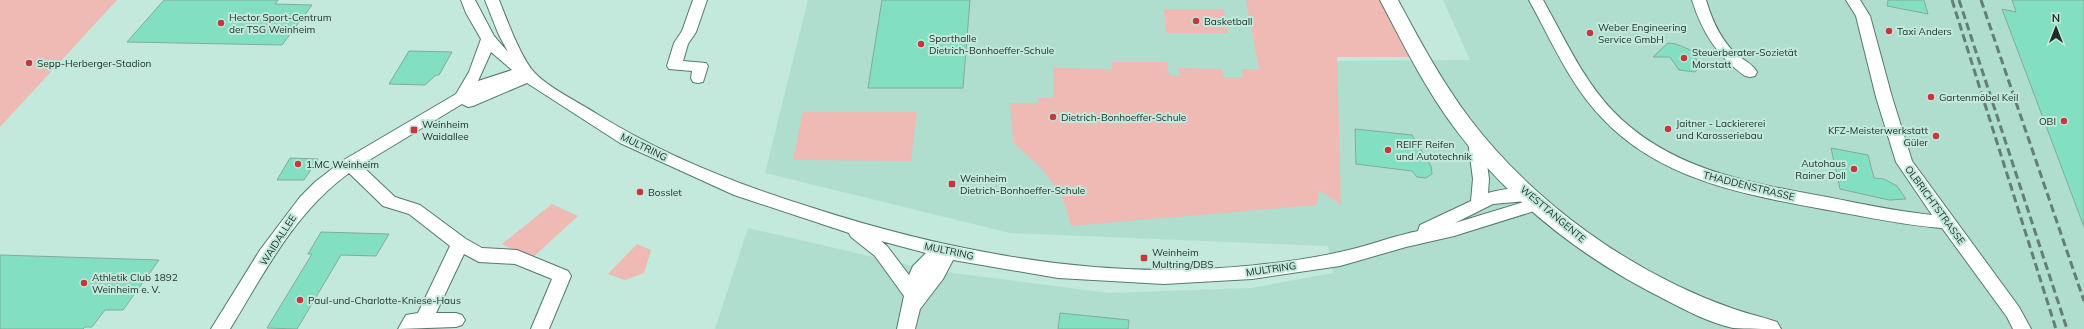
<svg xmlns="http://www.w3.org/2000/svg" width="2084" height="329" font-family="Mulish,sans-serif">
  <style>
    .built { fill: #afdece }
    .green { fill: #efb9b4 }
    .building { fill: #83dfc2; stroke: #85aa9d }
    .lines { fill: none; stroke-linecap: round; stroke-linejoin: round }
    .minor-casing { stroke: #55796d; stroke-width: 2 }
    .major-casing { stroke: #55796d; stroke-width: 2 }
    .minor { fill: #fff; fill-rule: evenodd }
    .major { fill: #fff; fill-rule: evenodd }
    .rail { stroke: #667f76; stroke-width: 3; stroke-dasharray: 8 4; stroke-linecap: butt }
    .poi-dot { fill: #c63739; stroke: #c2e9db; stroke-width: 1.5 }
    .labels { text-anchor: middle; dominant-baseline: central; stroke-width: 4; stroke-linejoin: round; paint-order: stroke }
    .poi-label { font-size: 10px; fill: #1d2c27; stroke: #c2e9db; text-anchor: start }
    .street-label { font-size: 10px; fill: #1d2c27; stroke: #c2e9db }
  </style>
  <rect width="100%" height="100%" fill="#c2e9db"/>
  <path class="built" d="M808,0H1326L1334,61L1470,60L1443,0H2084V329H715L748,228L930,270L1109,293L1251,288L1333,273L1328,246L1010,233L765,173Z"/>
  <path class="green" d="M0,0H117L0,127Z
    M1246,0H1380L1410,57H1337L1341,205L1319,190L1317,205L1071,226L1063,198L1043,170L1013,142L1010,103H1038V98H1053V68L1112,69V62H1167L1169,75L1180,76L1178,68L1222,69L1224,77H1243L1241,69H1259Z
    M1164,9H1224L1228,33H1166Z
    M803,112H917L911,161L793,160Z
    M552,204L578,216L531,259L502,244Z
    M637,244L651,250L644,273L625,280L608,274Z"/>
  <path class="building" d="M164,0H278L275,4L312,5L282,45L127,42Z
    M882,0H970L963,88H868Z
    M1888,0H1924L1928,14L1887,6Z
    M2012,0H2084V227L2002,9L2016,12Z
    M1668,43L1676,44L1700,54L1695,57L1701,66L1695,72L1679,70L1670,57H1653Z
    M409,51L452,52L439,75H436L425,85L389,84Z
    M1355,129L1412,135L1431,166L1432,174L1426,178L1417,177L1412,171L1356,164Z
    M1831,148L1868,155L1874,178L1884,179L1897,186L1906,199L1889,200L1840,189Z
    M290,158L318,159L304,180H277Z
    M321,232L389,234L376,256L341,255L297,329L267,328L312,254H308Z
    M0,255L33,256L159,260L123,310H105L92,327H85L83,329H0Z
    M1060,313L1129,320L1128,329H1058Z"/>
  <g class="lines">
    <defs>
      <path id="minor" d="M461,0H475L494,36L508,52L498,33L485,0H499C507,20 521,58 534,72C547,87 580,103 597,114C663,155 736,184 810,207C924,244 1043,269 1163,270C1218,270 1287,264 1340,252C1366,247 1392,236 1418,231L1420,225L1471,201L1473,179L1468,141L1470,137L1476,135L1482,137L1484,141L1489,179L1488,193C1502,189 1519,186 1533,191L1535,195L1533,199L1530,200L1538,198L1544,200L1546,204L1544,208L1454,236L1406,247L1340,266L1252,279L1164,284L1058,278L953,260L943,279L920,309L915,329H897L904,296L875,256L851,237L849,233L734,195L620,143L527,83L473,106L468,107L462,104L361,165L395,197L420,205L466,239L482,248L517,250L568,271L571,276L549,329H531L552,279L515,264L479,262L464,254L436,313H456L462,315L465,320L462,325L456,327L398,329L406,315L418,313L450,246L409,214L383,206L349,173C295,212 264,273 230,329H211L260,250L300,197L315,182L342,161L456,94L469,72L481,39L466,13ZM491,52L512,70L478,81ZM1527,201L1455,223L1493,204ZM881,241L926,253L913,266L909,275L887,246Z
        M693,0H707L696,32L688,44L683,61L706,63L708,66L703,82L698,83L693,82L691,78L692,71L669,69L667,66L674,43L682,31Z
        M1529,0H1543C1564,37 1582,78 1612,110C1669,170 1750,183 1827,197C1862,204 1896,211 1932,215L1896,162L1876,97L1856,16L1846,0H1860L1870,16L1892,97L1912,161L2019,307L2031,329H2013L2007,317L1942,228C1903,225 1866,217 1828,210C1747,195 1661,181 1602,118C1570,85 1551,40 1529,0Z
        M1692,0H1706C1712,20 1720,39 1736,54C1743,60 1753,64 1757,72L1755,76L1750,77L1745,76C1717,56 1702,32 1692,0Z"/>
      <path id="major" d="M1380,0H1398C1420,41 1442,82 1470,119C1535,204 1633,274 1734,309C1748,314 1763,317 1777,322L1781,329C1766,329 1747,329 1733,328C1710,323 1687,311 1666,300C1585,260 1511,203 1456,130C1426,90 1403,44 1380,0Z"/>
    </defs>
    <use href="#minor" class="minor-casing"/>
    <use href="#major" class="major-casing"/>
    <use href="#minor" class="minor"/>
    <use href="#major" class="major"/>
    <path class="rail" d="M1952,0L2056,329
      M1959,0L2067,329
      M1981,0L2084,301"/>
  </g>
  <g class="poi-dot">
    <circle cx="1196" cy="21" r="4"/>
    <circle cx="221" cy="23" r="4"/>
    <circle cx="1889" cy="31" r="4"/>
    <circle cx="1590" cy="33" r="4"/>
    <circle cx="921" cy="44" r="4"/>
    <circle cx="1684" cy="58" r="4"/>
    <circle cx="29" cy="63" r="4"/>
    <circle cx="1931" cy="97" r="4"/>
    <circle cx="1053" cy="117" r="4"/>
    <circle cx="2064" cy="121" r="4"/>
    <circle cx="1668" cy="129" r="4"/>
    <rect x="410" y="126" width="8" height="8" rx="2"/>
    <circle cx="1936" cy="136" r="4"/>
    <circle cx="1388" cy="150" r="4"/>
    <circle cx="298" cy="164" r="4"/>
    <circle cx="1854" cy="169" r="4"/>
    <rect x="948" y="180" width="8" height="8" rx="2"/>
    <circle cx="640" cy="192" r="4"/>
    <rect x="1140" y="254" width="8" height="8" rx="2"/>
    <circle cx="84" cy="283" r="4"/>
    <circle cx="300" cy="300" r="4"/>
  </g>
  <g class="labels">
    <g class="poi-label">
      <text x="229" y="17">Hector Sport-Centrum<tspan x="229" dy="12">der TSG Weinheim</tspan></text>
      <text x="1204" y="21">Basketball</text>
      <text x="1598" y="27">Weber Engineering<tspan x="1598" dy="12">Service GmbH</tspan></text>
      <text x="1897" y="31">Taxi Anders</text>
      <text x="929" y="38">Sporthalle<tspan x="929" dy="12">Dietrich-Bonhoeffer-Schule</tspan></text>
      <text x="1692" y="52">Steuerberater-Sozietät<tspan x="1692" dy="12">Morstatt</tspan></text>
      <text x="37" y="63">Sepp-Herberger-Stadion</text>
      <text x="1939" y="97">Gartenmöbel Keil</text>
      <text x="1061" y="117">Dietrich-Bonhoeffer-Schule</text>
      <text x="2056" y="121" text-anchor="end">OBI</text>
      <text x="1676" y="123">Jaitner - Lackiererei<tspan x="1676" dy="12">und Karosseriebau</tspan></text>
      <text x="422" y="124">Weinheim<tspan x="422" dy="12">Waidallee</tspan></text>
      <text x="1928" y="130" text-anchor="end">KFZ-Meisterwerkstatt<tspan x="1928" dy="12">Güler</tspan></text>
      <text x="1396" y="144">REIFF Reifen<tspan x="1396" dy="12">und Autotechnik</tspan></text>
      <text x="1846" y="163" text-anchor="end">Autohaus<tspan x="1846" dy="12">Rainer Doll</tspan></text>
      <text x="306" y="164">1.MC Weinheim</text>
      <text x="960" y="178">Weinheim<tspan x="960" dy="12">Dietrich-Bonhoeffer-Schule</tspan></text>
      <text x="648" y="192">Bosslet</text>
      <text x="1152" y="252">Weinheim<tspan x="1152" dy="12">Multring/DBS</tspan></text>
      <text x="92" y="277">Athletik Club 1892<tspan x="92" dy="12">Weinheim e. V.</tspan></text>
      <text x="308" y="300">Paul-und-Charlotte-Kniese-Haus</text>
    </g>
    <g class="street-label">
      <text transform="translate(644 147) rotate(26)">MULTRING</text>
      <text transform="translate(1749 186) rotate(14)">THADDENSTRASSE</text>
      <text transform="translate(1935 205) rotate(54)">OLBRICHTSTRASSE</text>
      <text transform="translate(1553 214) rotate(40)">WESTTANGENTE</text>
      <text transform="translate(278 240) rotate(-57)">WAIDALLEE</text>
      <text transform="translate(949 251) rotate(12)">MULTRING</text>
      <text transform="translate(1271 269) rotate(-8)">MULTRING</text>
    </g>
  </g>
  <g transform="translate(2056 28)" stroke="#c2e9db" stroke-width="3" paint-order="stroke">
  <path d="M0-3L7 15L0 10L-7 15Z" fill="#1d2c27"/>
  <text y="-6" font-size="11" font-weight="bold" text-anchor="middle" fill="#1d2c27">N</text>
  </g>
</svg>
